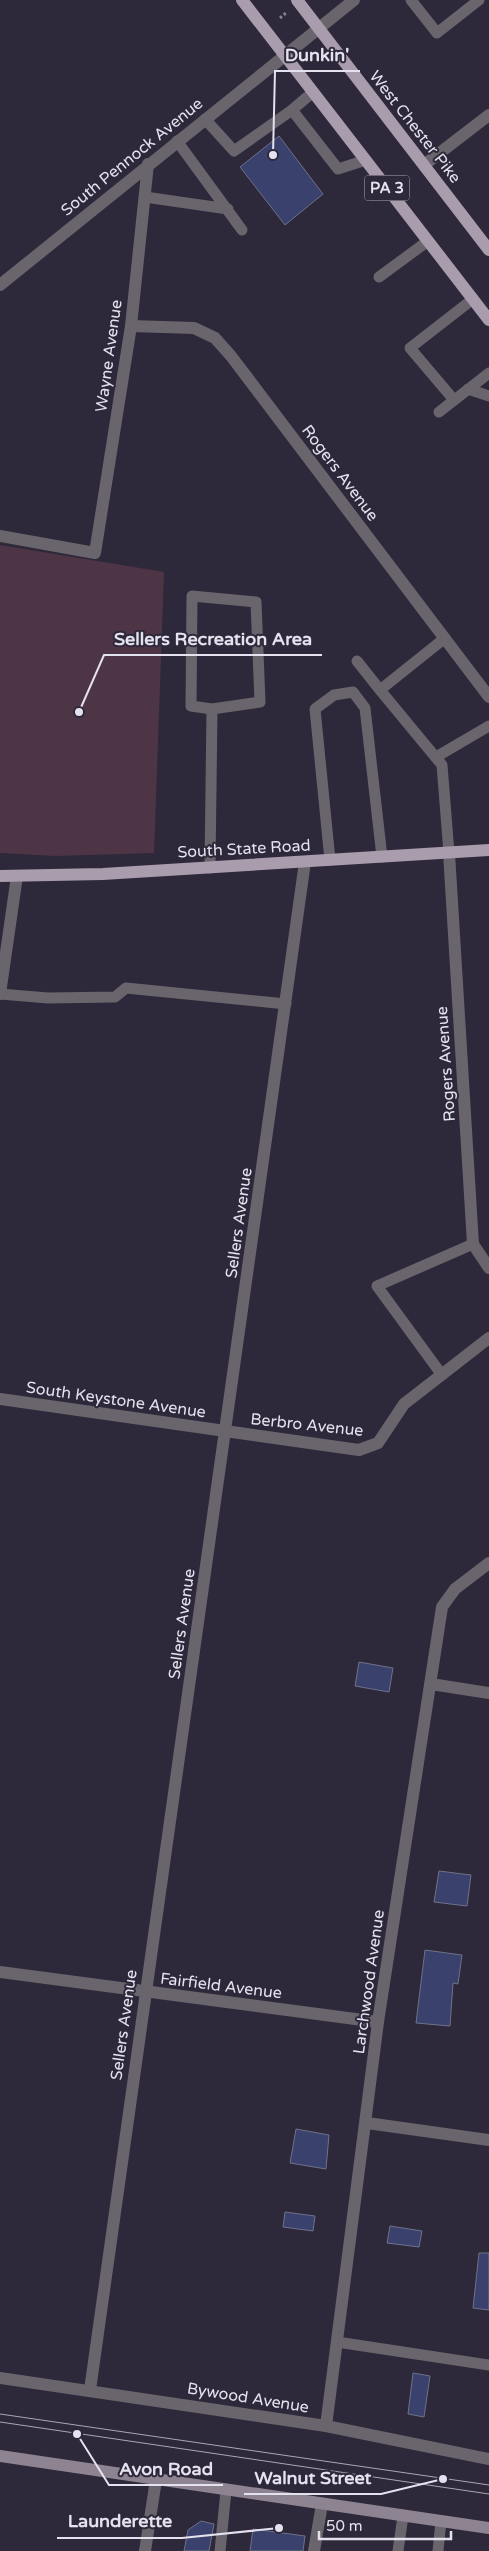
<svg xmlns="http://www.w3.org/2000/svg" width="489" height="2551" font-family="'Varela Round',sans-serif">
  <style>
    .green { fill: #4e3546 }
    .building { fill: #3a416c; stroke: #6e7288 }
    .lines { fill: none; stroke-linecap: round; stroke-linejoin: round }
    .path { stroke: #878392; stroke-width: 3; stroke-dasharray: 2.5 2.5; stroke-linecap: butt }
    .service { stroke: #6a646c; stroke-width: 11 }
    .minor { stroke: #6a646c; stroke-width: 12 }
    .secondary { stroke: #8e8491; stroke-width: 12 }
    .primary { stroke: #a99cad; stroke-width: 12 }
    .tram { stroke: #aaa6b5; stroke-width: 1 }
    .labels { text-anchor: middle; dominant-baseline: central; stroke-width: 4; stroke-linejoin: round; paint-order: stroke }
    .shield { fill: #2d283a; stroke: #aeaab9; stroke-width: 1 }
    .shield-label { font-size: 15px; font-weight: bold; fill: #e5e2ef }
    .street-label { font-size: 16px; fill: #e5e2ef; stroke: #2d283a }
    .leader { fill: none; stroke: #e5e2ef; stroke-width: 2 }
    .callout-dot { fill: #e5e2ef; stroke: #2d283a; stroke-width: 2 }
    .callout-label { font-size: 18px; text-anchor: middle; font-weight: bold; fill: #e5e2ef; stroke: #2d283a; stroke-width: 4; stroke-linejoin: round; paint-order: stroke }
  </style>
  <rect width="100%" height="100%" fill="#2d283a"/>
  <path class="green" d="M0,545L164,572L154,853L55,856L0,853Z"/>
  <path class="building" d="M279,136L323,194L285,225L240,167Z
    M359,1662L393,1668L389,1692L355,1686Z
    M439,1871L471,1875L467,1906L434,1902Z
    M425,1950L462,1955L458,1984L453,1983L450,2026L416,2023Z
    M296,2129L329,2135L326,2169L290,2163Z
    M285,2212L315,2216L313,2231L283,2227Z
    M390,2226L422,2231L419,2247L387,2243Z
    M479,2253H489V2310L473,2308Z
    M413,2373L430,2376L424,2417L408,2414Z
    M201,2521L214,2524L209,2551H184L188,2530Z
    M253,2529L305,2536L303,2551H250Z"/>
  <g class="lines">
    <path class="path" d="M280,18L287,12"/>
    <path class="service" d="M411,0L437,33L479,0
      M313,92L292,110L338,169L366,160
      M205,119L234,151L292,110
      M177,141L242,230
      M145,197L228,209
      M379,277L428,241
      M468,389L489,396
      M454,400L410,348L473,299
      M439,412L489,373
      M357,661L380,690L445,638
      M380,690L442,765L449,853
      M436,757L489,726
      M330,860L315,709L334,695L353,692L365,708L382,857
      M210,868L212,709L191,706L192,596L256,602L260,702L212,709
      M0,994L48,998L115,997L126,988L286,1004
      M442,1375L377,1286L473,1244
      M337,2342L489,2365
      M220,2551L226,2491
      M398,2551L403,2516
      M438,2551L441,2521"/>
    <path class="minor" d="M424,165L489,115
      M0,285L354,0
      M131,326L194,328L215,338L231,356L489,697
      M0,536L95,553L131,326L148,164
      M449,853L473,1244L489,1268
      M0,994L17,876
      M0,1399L359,1450L378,1443L404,1404L489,1338
      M431,1684L489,1693
      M0,1972L378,2022
      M367,2123L489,2140
      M0,2378L326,2426L489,2459
      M90,2390L305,862
      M326,2426L378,2022L442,1607L455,1589L489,1563
      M145,2551L156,2480
      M314,2551L322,2504"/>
    <path class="secondary" d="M0,2456L489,2528"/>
    <path class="primary" d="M242,0L489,320
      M297,0L489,250
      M0,876L103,874L489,850"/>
    <path class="tram" d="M0,2414L489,2485
      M0,2422L489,2494"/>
  </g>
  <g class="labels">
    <rect class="shield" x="364.5" y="175.5" width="45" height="25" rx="4"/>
    <g class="shield-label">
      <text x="387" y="188">PA 3</text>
    </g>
    <g class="street-label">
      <text transform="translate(415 127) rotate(52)">West Chester Pike</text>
      <text transform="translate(132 157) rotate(-39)">South Pennock Avenue</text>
      <text transform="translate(109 356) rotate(-82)">Wayne Avenue</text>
      <text transform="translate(340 473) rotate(53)">Rogers Avenue</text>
      <text transform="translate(244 849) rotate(-3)">South State Road</text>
      <text transform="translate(446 1064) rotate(-94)">Rogers Avenue</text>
      <text transform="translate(239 1223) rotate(-82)">Sellers Avenue</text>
      <text transform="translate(116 1400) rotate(8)">South Keystone Avenue</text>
      <text transform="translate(307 1425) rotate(6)">Berbro Avenue</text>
      <text transform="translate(182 1624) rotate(-82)">Sellers Avenue</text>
      <text transform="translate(369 1982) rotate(-82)">Larchwood Avenue</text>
      <text transform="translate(221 1986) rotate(7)">Fairfield Avenue</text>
      <text transform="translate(124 2025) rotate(-82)">Sellers Avenue</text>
      <text transform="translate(248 2398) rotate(9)">Bywood Avenue</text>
    </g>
  </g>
  <path class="leader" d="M273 155L275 71H360M79 712L104 655H322M77 2434L109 2485H223M443 2479L381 2494H244M279 2528L182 2538H57"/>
  <g class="callout-dot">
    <circle cx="273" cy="155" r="5"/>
    <circle cx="79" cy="712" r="5"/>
    <circle cx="77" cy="2434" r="5"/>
    <circle cx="443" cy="2479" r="5"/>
    <circle cx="279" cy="2528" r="5"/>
  </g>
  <g class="callout-label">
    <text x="317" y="61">Dunkin'</text>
    <text x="213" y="645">Sellers Recreation Area</text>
    <text x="166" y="2475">Avon Road</text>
    <text x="313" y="2484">Walnut Street</text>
    <text x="120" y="2527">Launderette</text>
  </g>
  <path d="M319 2531v8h132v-8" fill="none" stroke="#e5e2ef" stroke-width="2.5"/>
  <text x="326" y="2531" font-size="15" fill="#e5e2ef" stroke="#2d283a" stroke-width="4" paint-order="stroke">50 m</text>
</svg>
